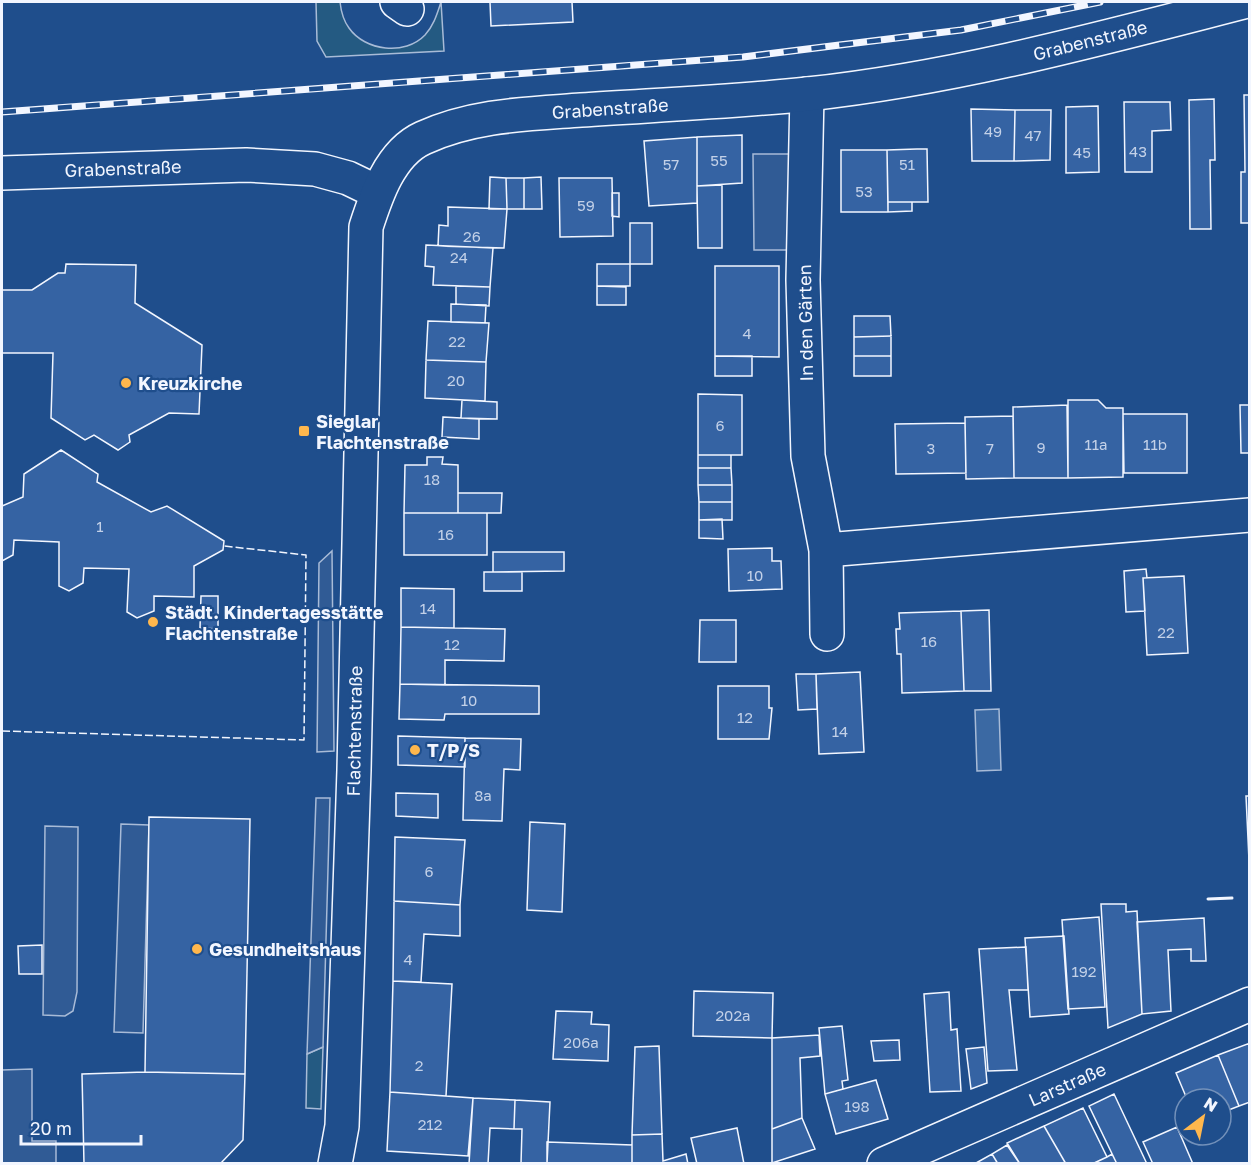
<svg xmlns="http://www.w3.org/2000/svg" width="1251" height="1165" font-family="'Golos Text',sans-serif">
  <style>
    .green { fill: #245a82; stroke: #a8bbd7; stroke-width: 1.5 }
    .parking { fill: #305b95; stroke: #a8bbd7; stroke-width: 1.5 }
    .water { fill: #3b69a3; stroke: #a8bbd7; stroke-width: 1.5 }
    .building { fill: #3563a3; stroke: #f2f6ff; stroke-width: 1.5 }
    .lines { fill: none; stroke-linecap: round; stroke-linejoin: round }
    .minor-casing { stroke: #f2f6ff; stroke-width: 36 }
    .tertiary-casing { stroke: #f2f6ff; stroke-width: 36 }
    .minor { stroke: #1f4e8c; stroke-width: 33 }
    .tertiary { stroke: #1f4e8c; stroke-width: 33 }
    .rail-casing { stroke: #f2f6ff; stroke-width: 7 }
    .rail { stroke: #1f4e8c; stroke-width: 4.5; stroke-dasharray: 14; stroke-linecap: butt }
    .fence { stroke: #f2f6ff; stroke-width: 1.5; stroke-dasharray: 8 3; stroke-linecap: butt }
    .wall { stroke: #f2f6ff; stroke-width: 3 }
    .poi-dot { fill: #ffb74d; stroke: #1f4e8c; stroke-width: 2 }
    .labels { text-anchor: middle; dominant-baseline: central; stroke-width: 4.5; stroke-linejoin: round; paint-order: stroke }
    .number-label { font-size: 15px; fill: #c3d1e8 }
    .street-label { font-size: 18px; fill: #f2f6ff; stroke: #1f4e8c }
    .poi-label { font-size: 18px; font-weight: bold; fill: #f2f6ff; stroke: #1f4e8c; text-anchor: start }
  </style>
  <rect width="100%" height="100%" fill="#1f4e8c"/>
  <path class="green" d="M316,2H340C341,11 343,20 349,28C365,51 405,56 425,35C434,25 437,14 441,2L444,51L326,57L317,41Z
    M323,1047L321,1109L306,1108L307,1054Z"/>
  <path class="parking" d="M753,154H789V250H754Z
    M332,551L334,751L317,752L319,563Z
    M316,798H330L323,1047L307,1054Z
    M121,824L149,825L143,1033L114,1032Z
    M45,826L78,827L77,992L73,1011L65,1016L43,1015Z
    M32,1069V1141H56V1163H2V1070Z"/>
  <path class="water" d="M999,709L1001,770L977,771L975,710Z"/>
  <path class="building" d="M490,2H572L573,22L491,26Z
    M1244,95H1250V223H1241V172H1245Z
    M1214,99L1215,160H1210L1211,229H1190L1189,100Z
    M1124,102H1170L1171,130L1152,131V172H1125Z
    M1098,106L1099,172L1066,173V107Z
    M971,109L1015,110L1014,161H972Z
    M1015,110H1051L1050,160L1014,161Z
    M742,135V183L697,186V137Z
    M697,137V203L649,206L644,141Z
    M917,149H927L928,202H888L887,150Z
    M841,150H887L888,212H841Z
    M490,177L506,178L507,209H489Z
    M541,177L542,209H524V178Z
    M506,178H524V209H507Z
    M559,178H612L613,236L560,237Z
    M722,185V248H698L697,186Z
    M612,193H619V217L612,216Z
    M888,202H912V211L888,212Z
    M448,207L507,209L504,248L438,246L439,225L448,226Z
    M630,223H652V264H630Z
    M426,245L493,248L490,287L433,285L434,267L425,266Z
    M66,264L136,265L135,303L202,345L199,414L169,413L129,435L130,442L118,450L94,435L85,440L51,418L53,353H2V290H32L58,273H65Z
    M597,264H630V286H597Z
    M715,266H779V357L715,356Z
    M456,286L490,287L489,306L456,304Z
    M597,286L626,287V305H597Z
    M451,304L486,305L485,323L451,322Z
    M854,316H890L891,336L854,337Z
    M428,321L489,323L486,362L426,360Z
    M891,336V356H854V337Z
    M715,356H752V376H715Z
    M854,356H891V376H854Z
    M426,360L486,362L485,401L425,398Z
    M698,394L742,395V455H698Z
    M462,400L497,402V419L461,418Z
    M1068,400H1098L1106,408H1123V477L1068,478Z
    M1067,405L1068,478H1014L1013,407Z
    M1240,405H1250V453H1241Z
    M1123,414H1187V473H1124Z
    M1013,416L1014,478L966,479L965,417Z
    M443,417L479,419V439L442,437Z
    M965,423L966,473L896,474L895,424Z
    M61,450L98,474L97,482L151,512L167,506L224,541L223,550L194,566V597L154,596V611L137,618L127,612L129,569L84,568L83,583L69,591L59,586V542L14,540L13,555L2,561V506L23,497L24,474Z
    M698,455H731V468H698Z
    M427,457H443L442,464L458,465V513H404L405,465H427Z
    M698,468H731L732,485H698Z
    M698,485H732V502H699Z
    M458,493H502L501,513H458Z
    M699,502H732V520H699Z
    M404,513H487V555H404Z
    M722,519L723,539L699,538V520Z
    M772,548V561H781L782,589L729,591L728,549Z
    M493,552H564V571L493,572Z
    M1146,569L1147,578H1143L1145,611L1126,612L1124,571Z
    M484,572H522V591H484Z
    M1184,576L1188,653L1147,655L1143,578Z
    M401,588L454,589V628L401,627Z
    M201,596H218V629L200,628Z
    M989,610L991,691H964L961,611Z
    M961,611L964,691L902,693L901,654H897L896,629H900L899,613Z
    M700,620H736V662H699Z
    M401,627L505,629L504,661L445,660V685L400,684Z
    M860,672L864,752L819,754L816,674Z
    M796,674H816L817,709L798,710Z
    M400,684L539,686V714H445L444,720L399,719Z
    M718,686H769V708H772L769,739H718Z
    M398,736L465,738V767L398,765Z
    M465,738L521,739L520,770L504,769L502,821L463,820Z
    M396,793L438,794V818L396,816Z
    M1246,796H1250V882Z
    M149,817L250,819L245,1074L145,1072Z
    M530,822L565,824L562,912L527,910Z
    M395,837L465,840L460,905L394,901Z
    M394,901L460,905V936L424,934L421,982L393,981Z
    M1101,904H1126V912L1137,911L1142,1014L1108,1028Z
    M1099,917L1105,1007L1068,1009L1062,920Z
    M1204,918L1206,961H1191V949L1168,950L1171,1011L1142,1014L1137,922Z
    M1064,936L1069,1014L1030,1017L1025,938Z
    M42,945V974H19L18,946Z
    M1026,947L1028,990H1009L1017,1070L988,1071L979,949Z
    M393,981L452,984L446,1096L390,1092Z
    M694,991L773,993L772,1038L693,1036Z
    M949,992L951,1030L957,1029L961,1091L930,1092L924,994Z
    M556,1011L592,1012L591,1024L609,1025L608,1061L553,1059Z
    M842,1026L848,1080L842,1081L843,1089L825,1094L819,1028Z
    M819,1035L820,1056L800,1058L802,1118L772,1129V1038Z
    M899,1040L900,1060L874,1061L871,1041Z
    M1250,1043V1102L1239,1106L1218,1055Z
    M659,1046L662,1134L632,1135L635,1047Z
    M984,1047L987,1083L971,1089L966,1049Z
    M1218,1055L1239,1106L1221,1113V1099H1187L1176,1073Z
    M145,1072L245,1074L243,1140L220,1164H84L82,1074Z
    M876,1080L888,1119L836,1134L825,1094Z
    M390,1092L473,1098L468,1156L387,1151Z
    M1114,1094L1147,1164H1117L1089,1106Z
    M473,1098L515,1100L514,1129L490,1128L488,1164H469Z
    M515,1100L550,1102L547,1164H521L522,1129H514Z
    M1083,1108L1107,1157L1092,1164H1066L1044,1126Z
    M802,1118L815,1149L772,1163V1129Z
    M1044,1126L1066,1164H1020L1007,1143Z
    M1177,1127L1193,1164H1153L1143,1142Z
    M737,1128L744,1164H697L691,1138Z
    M662,1134L663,1161L686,1154L688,1164H632V1135Z
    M547,1142L632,1145V1164H547Z
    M1007,1145L1020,1164H998L992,1154Z
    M992,1154L998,1164H976V1163Z
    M1112,1154L1117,1164H1092L1107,1157Z"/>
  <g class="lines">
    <defs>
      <path id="minor" d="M397,2L407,9
        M807,94L803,280L808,456L826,550L827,634
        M2,173L246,165L315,169L348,178L377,192
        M826,550L1250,515
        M884,1164L1250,1004"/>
      <path id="tertiary" d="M335,1164L342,1126L354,770L366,227C376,196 390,153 423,138C473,115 527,114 581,110C656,105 732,102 808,94C956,78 1099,39 1243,2"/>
    </defs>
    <use href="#minor" class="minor-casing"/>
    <use href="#tertiary" class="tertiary-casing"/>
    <use href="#minor" class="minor"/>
    <use href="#tertiary" class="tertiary"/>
    <defs>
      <path id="rail" d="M2,112L743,57L961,30L1100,2"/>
    </defs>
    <use href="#rail" class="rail-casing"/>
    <use href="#rail" class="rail"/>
    <path class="fence" d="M2,731L304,740L306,555L224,546"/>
    <path class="wall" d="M1208,899L1232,898"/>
  </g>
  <g class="poi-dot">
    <circle cx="126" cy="383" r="6"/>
    <rect x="298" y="425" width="12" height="12" rx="3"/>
    <circle cx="153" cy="622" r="6"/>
    <circle cx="415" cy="750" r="6"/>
    <circle cx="197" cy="949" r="6"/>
  </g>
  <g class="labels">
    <g class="number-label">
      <text x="993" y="131">49</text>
      <text x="1033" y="135">47</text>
      <text x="1138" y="151">43</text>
      <text x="1082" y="152">45</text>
      <text x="719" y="160">55</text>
      <text x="671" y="164">57</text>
      <text x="907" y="164">51</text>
      <text x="864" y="191">53</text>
      <text x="586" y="205">59</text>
      <text x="472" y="236">26</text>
      <text x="459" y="257">24</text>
      <text x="747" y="333">4</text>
      <text x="457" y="341">22</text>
      <text x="456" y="380">20</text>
      <text x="720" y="425">6</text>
      <text x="1096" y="444">11a</text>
      <text x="1155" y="444">11b</text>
      <text x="1041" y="447">9</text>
      <text x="931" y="448">3</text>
      <text x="990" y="448">7</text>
      <text x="432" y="479">18</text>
      <text x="100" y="526">1</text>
      <text x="446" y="534">16</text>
      <text x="755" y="575">10</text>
      <text x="428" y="608">14</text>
      <text x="1166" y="632">22</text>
      <text x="929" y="641">16</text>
      <text x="452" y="644">12</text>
      <text x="469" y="700">10</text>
      <text x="745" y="717">12</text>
      <text x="840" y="731">14</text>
      <text x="483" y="795">8a</text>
      <text x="429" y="871">6</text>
      <text x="408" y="959">4</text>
      <text x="1084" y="971">192</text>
      <text x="733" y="1015">202a</text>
      <text x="581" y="1042">206a</text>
      <text x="419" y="1065">2</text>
      <text x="857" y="1106">198</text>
      <text x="430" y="1124">212</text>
    </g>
    <g class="street-label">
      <text transform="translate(1090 40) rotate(-14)">Grabenstraße</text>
      <text transform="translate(610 108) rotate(-4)">Grabenstraße</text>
      <text transform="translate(123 168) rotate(-2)">Grabenstraße</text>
      <text transform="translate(805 323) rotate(-91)">In den Gärten</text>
      <text transform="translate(354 731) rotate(-89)">Flachtenstraße</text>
      <text transform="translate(1067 1084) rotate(-24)">Larstraße</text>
    </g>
    <g class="poi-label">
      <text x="138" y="383">Kreuzkirche</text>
      <text x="316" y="421">Sieglar<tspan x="316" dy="21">Flachtenstraße</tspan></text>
      <text x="165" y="612">Städt. Kindertagesstätte<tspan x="165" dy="21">Flachtenstraße</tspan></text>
      <text x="427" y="750">T/P/S</text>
      <text x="209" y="949">Gesundheitshaus</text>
    </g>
  </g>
  <rect width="1251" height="1165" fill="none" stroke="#f2f6ff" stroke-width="6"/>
  <g transform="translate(1203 1117) rotate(32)"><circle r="28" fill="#1f4e8c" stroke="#7391ba" stroke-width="1.5"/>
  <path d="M0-4.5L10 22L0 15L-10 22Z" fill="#ffb74d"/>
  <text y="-9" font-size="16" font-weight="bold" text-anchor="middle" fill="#f2f6ff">N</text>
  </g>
  <path d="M21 1135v9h120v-9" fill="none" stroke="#f2f6ff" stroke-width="3"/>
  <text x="30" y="1135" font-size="18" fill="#f2f6ff" stroke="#1f4e8c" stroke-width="4.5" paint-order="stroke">20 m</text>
</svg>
